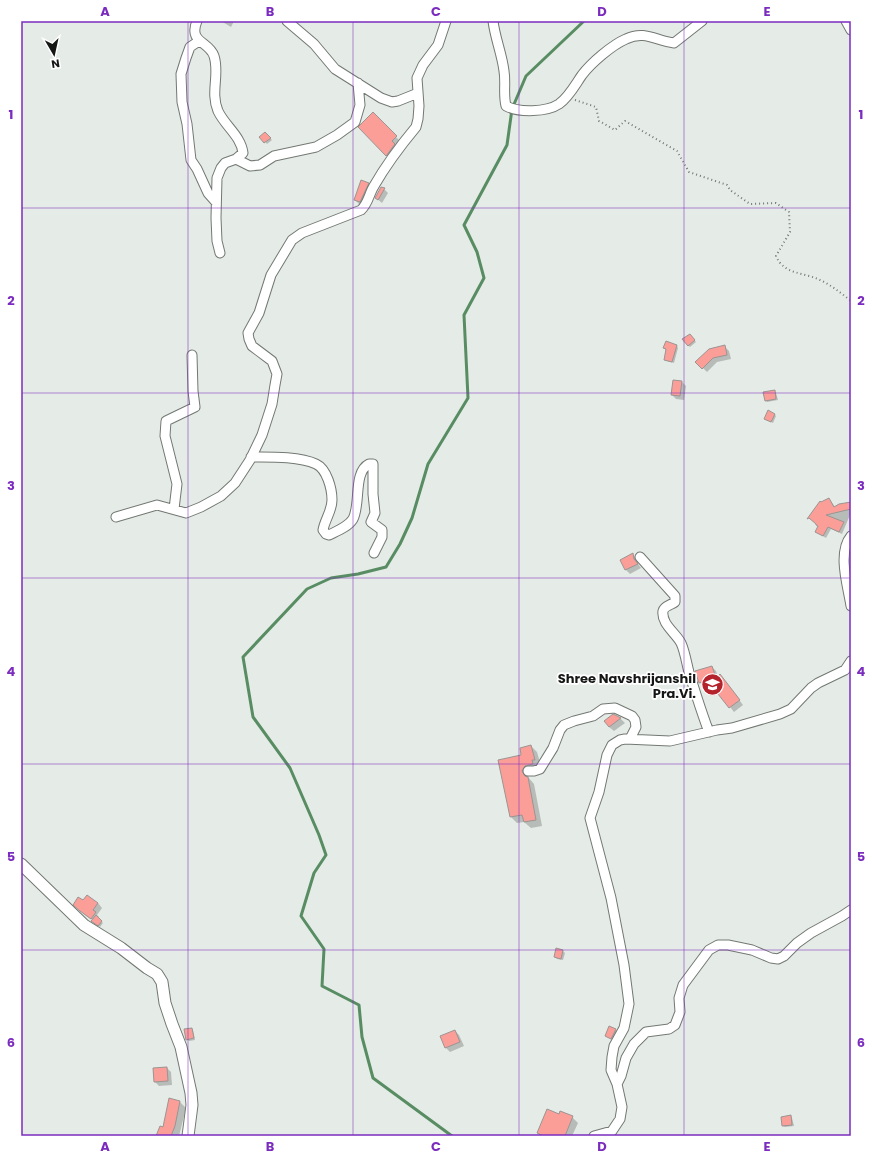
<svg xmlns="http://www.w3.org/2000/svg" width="872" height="1157" font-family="Poppins,sans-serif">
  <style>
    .shadow { fill: #0003 }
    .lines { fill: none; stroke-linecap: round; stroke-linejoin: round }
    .stream { stroke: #588d63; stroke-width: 3 }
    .building { fill: #fc9e98; stroke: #9b9493 }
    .minor-casing { stroke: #737873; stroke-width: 11 }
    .tertiary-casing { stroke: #737873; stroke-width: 13 }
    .path { stroke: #747774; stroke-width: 2; stroke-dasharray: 1 3; stroke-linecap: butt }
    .minor { stroke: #fff; stroke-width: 9 }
    .tertiary { stroke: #fff; stroke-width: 11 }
    .grid { fill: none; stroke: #7b2cbf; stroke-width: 1; stroke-opacity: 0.55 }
    .labels { text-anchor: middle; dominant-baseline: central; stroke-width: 3.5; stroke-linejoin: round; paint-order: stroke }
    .poi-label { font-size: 13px; font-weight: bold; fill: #151715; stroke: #fff; text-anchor: end }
    .neatline { fill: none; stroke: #7b2cbf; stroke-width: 1.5 }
    .grid-label { font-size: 13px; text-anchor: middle; font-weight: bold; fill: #7b2cbf }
  </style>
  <rect width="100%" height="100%" fill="#e5ebe6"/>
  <path class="shadow" d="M221,21H234L231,27Z
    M373,114L400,141L391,159L360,127Z
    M265,133L272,140L267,144L261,137Z
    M368,184L373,188L364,206L359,204L355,200Z
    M384,189L388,193L382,203L376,198Z
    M692,337L696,342L690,347L688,345Z
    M677,346L678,348L674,363L667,361L665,360L666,350L664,348Z
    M725,347L729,351L731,359L717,362L707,372L697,362Z
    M674,381L682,382L686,386L684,400L676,399L672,395Z
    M774,391L776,393L778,400L767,402L766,400Z
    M774,414L776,416L773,423L765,419Z
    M829,499L835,507L851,503V515H850L842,534L831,529L826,538L816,532Z
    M633,555L637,559L638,564L641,568L630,574L626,570L621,561Z
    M712,667L716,671L718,677L724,680L743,705L734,712L712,684L704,686L699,682Z
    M620,718L625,723L614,731L609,727Z
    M531,746L537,752L541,766L532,772L528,777L534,784L542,826L531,828L524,822L517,823L511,817L522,755Z
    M83,902L98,903L102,908L97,915L99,917L98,919L103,923L100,927L94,923L93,920L85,915L75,905Z
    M563,951L565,953L563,960L557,959L555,957Z
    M191,1029L193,1030L195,1040L189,1041L187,1039Z
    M615,1030L617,1031L613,1040L606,1036Z
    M455,1031L459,1035L464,1046L450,1052L446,1048L441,1037Z
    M167,1068L171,1072L172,1085L159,1086L155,1082Z
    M180,1102L186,1108L179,1136H157Z
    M559,1115L572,1117L578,1123L572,1136H541L538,1133Z
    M791,1116L792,1118L794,1126L785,1127L783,1126Z"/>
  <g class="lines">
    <path class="stream" d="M452,1136L373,1078L362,1037L359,1005L322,986L324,949L301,916L314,873L326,855L319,835L290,768L253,717L243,657L307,589L331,578L358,574L386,567L400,544L412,518L428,464L468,398L464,315L484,278L477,252L464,225L507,145L512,109L526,76L584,21"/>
  </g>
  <path class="building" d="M373,112L397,136L392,141L395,144L386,156L358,127Z
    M265,132L271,138L264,143L259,137Z
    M361,180L369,183L360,202L354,200Z
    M381,187L385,188L378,200L375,198Z
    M690,334L695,340L688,346L682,339Z
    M666,341L677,345L672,362L664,360L666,349L663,348Z
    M725,345L727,355L713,358L702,369L695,362L709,349Z
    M673,380L682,381L680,396L671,395Z
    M775,390L776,399L765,401L763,392Z
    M768,410L775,414L771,422L764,419Z
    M829,498L834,507L839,504L851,502V509L826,515L844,522L839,532L828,527L823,536L815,532L818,526L816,525V524L809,518L807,519L820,501L821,502Z
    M633,553L634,559L638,564L625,570L620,560Z
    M712,666L716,678L720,674L740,700L729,708L707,680L699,683L695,671Z
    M613,714L621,718L609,727L604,721Z
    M531,745L535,760H532L533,764L525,766L522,771L525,776L528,777L536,820L524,822L522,815L510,817L498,760L521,755L520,748Z
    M87,895L98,903L93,910L96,912L91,919L80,911L73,905L78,897L83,900Z
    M96,915L102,921L98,926L91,921Z
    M556,948L563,950L561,959L554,957Z
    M609,1026L616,1029L611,1039L605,1036Z
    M192,1028L194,1038L186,1040L184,1029Z
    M455,1030L460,1042L445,1048L440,1036Z
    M167,1067L168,1081L154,1082L153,1068Z
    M169,1098L180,1101L175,1126L171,1136H156L160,1126L163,1127Z
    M547,1109L559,1114L560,1111L573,1116L565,1136H544L537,1133Z
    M791,1115L792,1125L782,1126L781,1117Z"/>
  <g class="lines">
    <defs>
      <path id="minor" d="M197,21C188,43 209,41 214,56C220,74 210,92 218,111C225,126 241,136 243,153L236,159L225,163L221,168L217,178L216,218L217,241L220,253
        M287,21L314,44L335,69L381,98L392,102L398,101L418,93
        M493,21C495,38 502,54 504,71C506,83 503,94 506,106C519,113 547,112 559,104C569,97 575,85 582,75C591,63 612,45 626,39C645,30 656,41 674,43L702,21
        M846,21L851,30
        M199,41L190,47L186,58L181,74L182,102L187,124L191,160L197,169L208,193L216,202
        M236,159L250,166L260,165L274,156L316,147L337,135L355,122L360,105L358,83
        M251,457C269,457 299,456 316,464C327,469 332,489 332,500C332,511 325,519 323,530L326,534L329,535C337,531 348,527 353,519C361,504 353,472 369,464H373V494L375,513L371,522L382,530V537L374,553
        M174,509L177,484L165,436L166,421L195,407L193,391L192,355
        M116,517L157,505L186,513L201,507L221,496L235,483L250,460L262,435L272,404L275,385L277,374L272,361L252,346L249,339L248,333L259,313L271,275L292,240L302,233L361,210C368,204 369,194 374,186C386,165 401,145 416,127L418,119L419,106L417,78L423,65L438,45L446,21
        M851,536C837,553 848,586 851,606
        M640,557L675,596V602C671,605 664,606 663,611C661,624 676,633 681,643C686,654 687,668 691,679C697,697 702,714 709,732
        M528,771H534L540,769L553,748L560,730L564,725L574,721L593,716L603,709L615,708L632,716L635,720L636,727L630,739
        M617,1084L621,1076L626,1058L634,1044L646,1032L669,1029L675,1025L680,1012L679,998L683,985L709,950L718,945H728L752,950L771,958L778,959L784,956L797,943L811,933L842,916L851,910
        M594,1136L612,1131L620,1119L622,1107L617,1084L611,1070L612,1057L614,1046L624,1028L629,1004L624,965L611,898L590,818L599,792L607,755L612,745L620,740L625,739L670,741L717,730L732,728L780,714L791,709L811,688L818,683L845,670L851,661"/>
      <path id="tertiary" d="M21,864L84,925L121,948L147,968L157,974L162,982L165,1003L172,1024L181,1047L191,1093L192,1105L188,1136"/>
    </defs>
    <use href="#minor" class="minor-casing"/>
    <use href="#tertiary" class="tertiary-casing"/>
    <path class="path" d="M575,100L596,107L599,121L615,130L625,121L677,151L689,172L727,185L730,190L750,204L776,203L789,212L790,232L776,256C784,275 804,272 820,280C831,285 841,293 851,301"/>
    <use href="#minor" class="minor"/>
    <use href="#tertiary" class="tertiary"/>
  </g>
  <path class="grid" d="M188,21V1136M353,21V1136M519,21V1136M684,21V1136M21,208H851M21,393H851M21,578H851M21,764H851M21,950H851"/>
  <defs>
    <symbol id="school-disc" viewBox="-11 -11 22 22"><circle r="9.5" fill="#b4222c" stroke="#fff"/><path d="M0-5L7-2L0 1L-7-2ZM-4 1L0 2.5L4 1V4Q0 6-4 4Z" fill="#fff"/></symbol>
  </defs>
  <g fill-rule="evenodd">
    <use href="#school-disc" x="700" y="672" width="25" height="25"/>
  </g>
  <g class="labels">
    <g class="poi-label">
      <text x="696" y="678">Shree Navshrijanshil<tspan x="696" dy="15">Pra.Vi.</tspan></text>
    </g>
  </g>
  <rect width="872" height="1157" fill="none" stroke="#ffffff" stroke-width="44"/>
  <g transform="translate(54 54) rotate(171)" stroke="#ffffff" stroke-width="3" paint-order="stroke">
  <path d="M0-3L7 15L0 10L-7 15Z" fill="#151715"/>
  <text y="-6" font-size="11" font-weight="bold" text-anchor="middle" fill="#151715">N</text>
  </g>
  <rect x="22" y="22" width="828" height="1113" class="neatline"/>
  <g class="grid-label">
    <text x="105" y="16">A</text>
    <text x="270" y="16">B</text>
    <text x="436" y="16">C</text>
    <text x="602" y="16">D</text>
    <text x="767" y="16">E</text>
    <text x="11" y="119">1</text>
    <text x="861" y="119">1</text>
    <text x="11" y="305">2</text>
    <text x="861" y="305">2</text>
    <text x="11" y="490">3</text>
    <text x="861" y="490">3</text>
    <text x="11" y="676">4</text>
    <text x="861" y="676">4</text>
    <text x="11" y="861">5</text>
    <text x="861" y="861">5</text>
    <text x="11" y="1047">6</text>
    <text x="861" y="1047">6</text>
    <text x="105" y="1151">A</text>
    <text x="270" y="1151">B</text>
    <text x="436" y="1151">C</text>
    <text x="602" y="1151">D</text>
    <text x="767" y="1151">E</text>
  </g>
</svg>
